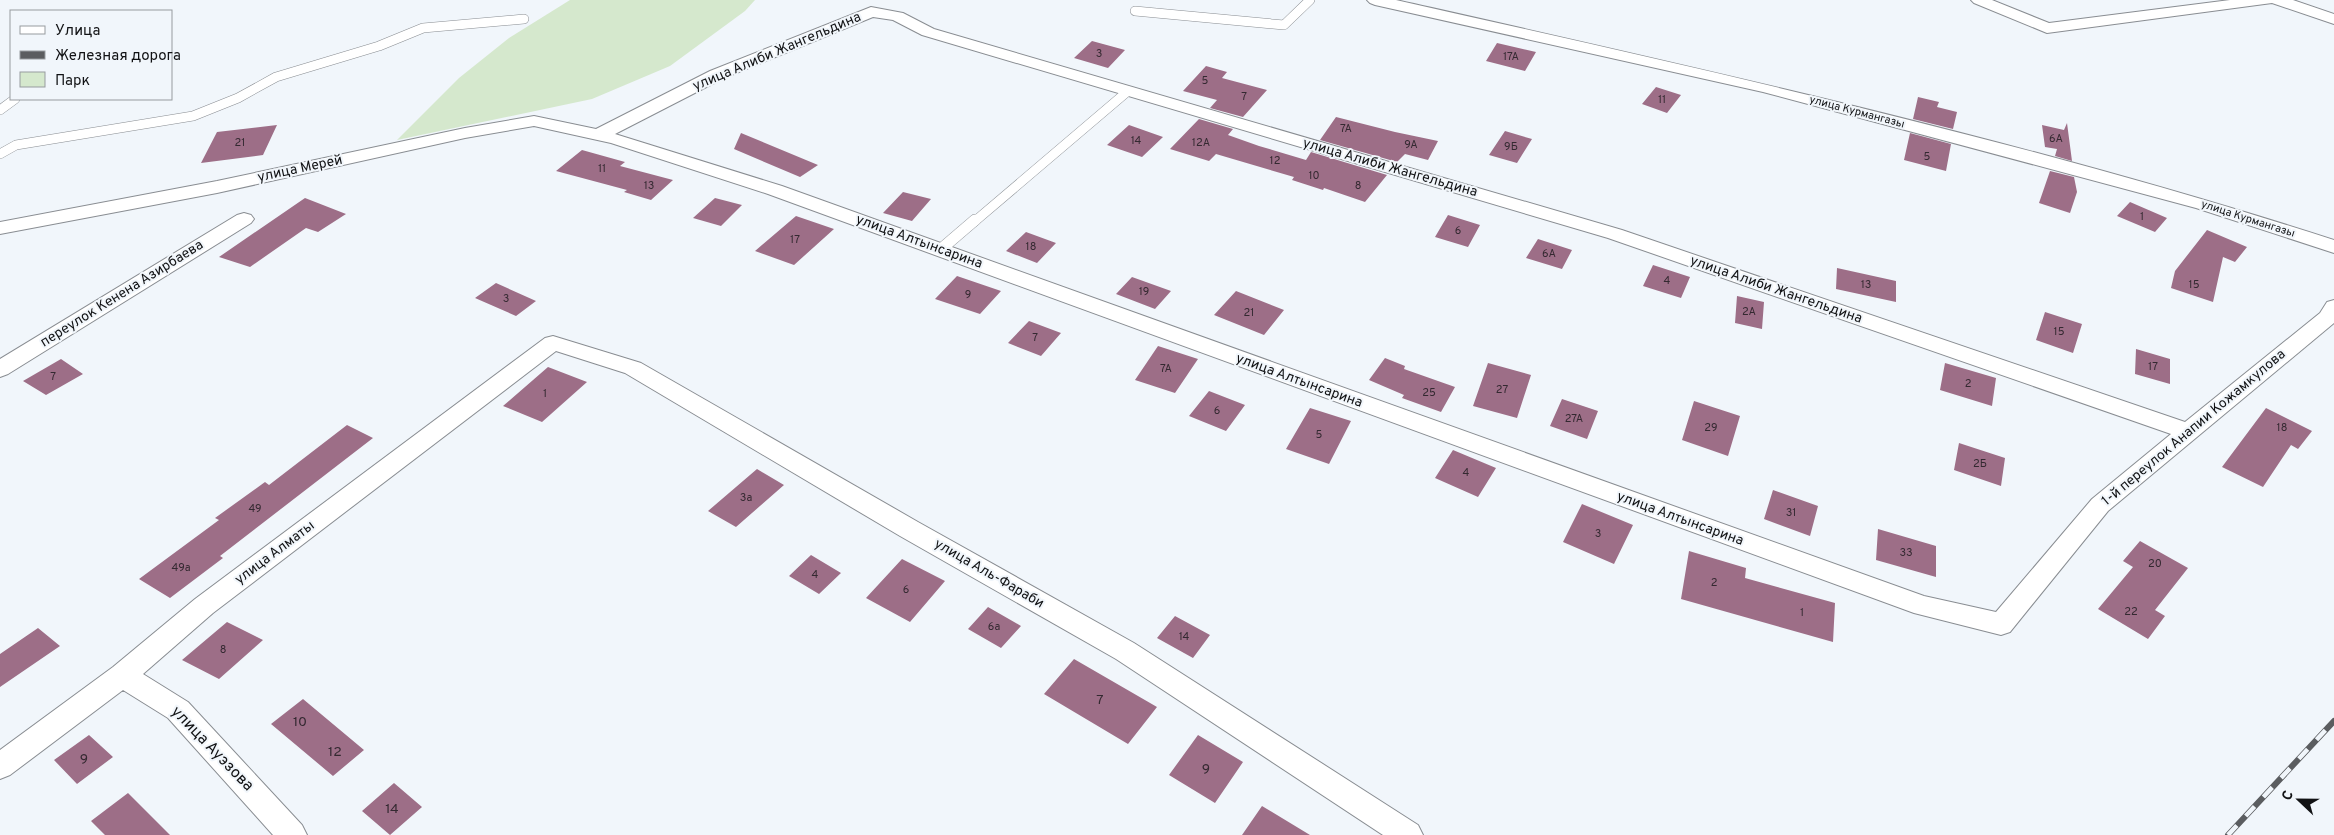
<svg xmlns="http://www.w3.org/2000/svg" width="2334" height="835" font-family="Overpass,sans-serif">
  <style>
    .green { fill: #d5e8cd }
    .building { fill: #9d6e87 }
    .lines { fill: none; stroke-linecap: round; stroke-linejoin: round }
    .service-far1-casing { stroke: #898d92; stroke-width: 10 }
    .service-casing { stroke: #898d92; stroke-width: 12 }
    .minor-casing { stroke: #898d92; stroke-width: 2 }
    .service-far1 { stroke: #fff; stroke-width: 9 }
    .service { stroke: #fff; stroke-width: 11 }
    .minor { fill: #fff; fill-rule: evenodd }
    .rail-casing { stroke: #5b5d60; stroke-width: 6 }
    .rail { stroke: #f1f6fb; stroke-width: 4.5; stroke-dasharray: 13; stroke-linecap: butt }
    .labels { text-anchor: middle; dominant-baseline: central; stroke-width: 4; stroke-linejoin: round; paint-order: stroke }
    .number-label { font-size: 11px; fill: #342931 }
    .far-street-label { font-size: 11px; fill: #111214; stroke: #f1f6fb }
    .street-label { font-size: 14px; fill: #111214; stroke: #f1f6fb }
    .near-number-label { font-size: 14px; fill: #342931 }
    .near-street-label { font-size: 16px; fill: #111214; stroke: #f1f6fb }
  </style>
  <rect width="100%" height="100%" fill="#f1f6fb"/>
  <path class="green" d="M570,0H755L745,11L670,66L592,99L397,140L459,78L509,38Z"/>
  <path class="building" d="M1092,41L1125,50L1108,68L1074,58Z
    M1497,43L1536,52L1525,71L1486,61Z
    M1206,66L1227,72L1222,78L1267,90L1243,117L1210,108L1217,100L1183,91Z
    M1656,87L1681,95L1667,113L1642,104Z
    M1918,97L1939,102L1937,107L1957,112L1953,129L1913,119Z
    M1336,117L1395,132L1438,141L1428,160L1405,154L1397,162L1320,140Z
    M1199,119L1233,129L1228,135L1259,146L1306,160L1311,152L1387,175L1365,202L1324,188L1323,190L1292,180L1294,177L1216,154L1209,161L1170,149Z
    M2067,123L2072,161L2055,156L2057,149L2045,147L2042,125L2064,130Z
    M277,125L263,155L201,163L217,132Z
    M1129,125L1163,137L1142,157L1107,145Z
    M1505,131L1532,139L1517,163L1489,155Z
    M741,133L818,165L800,177L734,149Z
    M1910,133L1951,144L1946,171L1904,160Z
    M582,150L625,162L620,166L673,180L651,200L624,192L627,190L556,171Z
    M2050,171L2074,177L2077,192L2070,213L2039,203Z
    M903,192L931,199L912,221L883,213Z
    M305,198L346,214L318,232L306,228L250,267L219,257Z
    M715,198L742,205L721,226L693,218Z
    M2130,202L2167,218L2155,232L2117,216Z
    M1448,215L1480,225L1468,247L1435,237Z
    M796,216L834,229L794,265L755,251Z
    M2207,230L2247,247L2235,262L2223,257L2213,302L2171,288L2175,271Z
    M1026,232L1056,243L1037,263L1006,251Z
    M1538,239L1572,250L1562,269L1526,258Z
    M1653,265L1690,277L1681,298L1643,286Z
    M1837,268L1896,281V302L1836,289Z
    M957,276L1001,291L980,314L935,299Z
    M1132,277L1171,291L1155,309L1116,294Z
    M496,283L536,301L516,316L475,298Z
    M1236,291L1284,310L1264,335L1214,315Z
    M1737,296L1764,302L1762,329L1735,323Z
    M2045,312L2082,324L2073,353L2036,340Z
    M1029,321L1061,333L1041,356L1008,343Z
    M1158,346L1198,359L1175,393L1135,380Z
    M2136,349L2170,359V384L2135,374Z
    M1385,358L1405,366L1404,369L1455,387L1441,412L1402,398L1404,395L1369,380Z
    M61,359L83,374L46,395L23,381Z
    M1488,363L1531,375L1517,418L1473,406Z
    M1945,363L1996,378L1992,406L1940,390Z
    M548,367L587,382L542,422L503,406Z
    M1209,391L1245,405L1226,431L1189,416Z
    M1562,399L1598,411L1587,439L1550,426Z
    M1694,401L1740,416L1728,456L1682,440Z
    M1310,408L1351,421L1329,464L1286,449Z
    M2266,408L2312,431L2298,449L2291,445L2263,487L2222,467Z
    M347,425L373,438L220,556L223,558L170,598L139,579L219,520L215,518L265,482L269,485Z
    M1959,443L2005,458L2001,486L1954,470Z
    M1453,450L1496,468L1478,497L1435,478Z
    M757,469L784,485L736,527L708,511Z
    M1773,490L1818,506L1810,536L1764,519Z
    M1582,504L1633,525L1614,564L1563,542Z
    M1878,529L1936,546V577L1876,560Z
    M2140,541L2188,568L2155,610L2165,616L2148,639L2098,609L2133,567L2123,561Z
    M1689,551L1746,568L1745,578L1835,603L1833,642L1681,599Z
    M811,555L841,573L819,594L789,576Z
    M902,559L945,581L910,622L866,598Z
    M988,607L1021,626L1001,648L968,629Z
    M1175,616L1210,635L1193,658L1157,638Z
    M227,622L263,640L219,679L182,660Z
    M38,628L60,646L0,687V654Z
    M1074,659L1157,707L1128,744L1044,694Z
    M303,699L364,750L333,776L271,724Z
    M89,735L113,757L77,784L54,760Z
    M1198,735L1243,762L1215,803L1169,775Z
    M394,783L422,807L390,835L362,811Z
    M128,793L170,835H105L91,821Z
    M1262,806L1310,835H1242Z"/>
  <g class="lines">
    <defs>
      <path id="service-far1" d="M1135,11L1284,25L1310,0
        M0,110L15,99
        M0,154L16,145L193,116L238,98L276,77L379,46L423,28L524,19
        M974,222L1128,91"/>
      <path id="service" d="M940,250L975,220"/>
      <path id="minor" d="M1367,0H1396C1711,71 2027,141 2334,240V253L2196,208L1763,92L1375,5L1370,3Z
        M1971,0H1992L2049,23L2230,0H2293L2334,14V24L2272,3L2047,33L1974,3Z
        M871,7L903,13L934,29L1622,230L2185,422L2320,313L2327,302L2334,300V323L2108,511L2010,632L2001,635L1914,613L768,194L611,143L534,126L465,138L217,193L0,234V222L217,181L465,128L534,116L596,129L710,71ZM873,17L893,20L922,35L1608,238L2171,434L2092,499L1996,612L1924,596L782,186L615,134L722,79Z
        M244,213L251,215L254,219L251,223L8,374L0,377V359L237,215Z
        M553,336L641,363L918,522L1134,643L1418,825L1423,835H1383L1116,659L900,536L625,373L556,351L213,613L143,674L188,702L302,825L307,835H273L168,718L123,690L10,775L0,779V750L113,667L195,599L545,338Z"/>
    </defs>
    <use href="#service-far1" class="service-far1-casing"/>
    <use href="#service" class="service-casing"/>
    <use href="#minor" class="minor-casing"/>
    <use href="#service-far1" class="service-far1"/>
    <use href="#service" class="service"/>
    <use href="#minor" class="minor"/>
    <defs>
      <path id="rail" d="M2228,835L2334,721"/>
    </defs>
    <use href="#rail" class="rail-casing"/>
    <use href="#rail" class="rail"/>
  </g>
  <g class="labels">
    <g class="number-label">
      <text x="1099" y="54">3</text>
      <text x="1511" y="57">17А</text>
      <text x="1205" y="81">5</text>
      <text x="1244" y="97">7</text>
      <text x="1662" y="100">11</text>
      <text x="1346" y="129">7А</text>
      <text x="2056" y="139">6А</text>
      <text x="1136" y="141">14</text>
      <text x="240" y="143">21</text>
      <text x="1201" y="143">12А</text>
      <text x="1411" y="145">9А</text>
      <text x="1511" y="147">9Б</text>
      <text x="1927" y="157">5</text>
      <text x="1275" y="161">12</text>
      <text x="602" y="169">11</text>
      <text x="1314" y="176">10</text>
      <text x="649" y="186">13</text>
      <text x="1358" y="186">8</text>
      <text x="2142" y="217">1</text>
      <text x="1458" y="231">6</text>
      <text x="795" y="240">17</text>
      <text x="1031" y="247">18</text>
      <text x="1549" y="254">6А</text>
      <text x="1667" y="281">4</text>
      <text x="1866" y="285">13</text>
      <text x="2194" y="285">15</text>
      <text x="1144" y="292">19</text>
      <text x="968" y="295">9</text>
      <text x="506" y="299">3</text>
      <text x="1749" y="312">2А</text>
      <text x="1249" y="313">21</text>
      <text x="2059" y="332">15</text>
      <text x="1035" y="338">7</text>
      <text x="2153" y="367">17</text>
      <text x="1166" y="369">7А</text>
      <text x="53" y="377">7</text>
      <text x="1968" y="384">2</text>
      <text x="1502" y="390">27</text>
      <text x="1429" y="393">25</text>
      <text x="545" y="394">1</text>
      <text x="1217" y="411">6</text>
      <text x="1574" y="419">27А</text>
      <text x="1711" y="428">29</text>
      <text x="2282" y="428">18</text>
      <text x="1319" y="435">5</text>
      <text x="1980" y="464">2Б</text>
      <text x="1466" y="473">4</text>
      <text x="746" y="498">3а</text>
      <text x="255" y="509">49</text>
      <text x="1791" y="513">31</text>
      <text x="1598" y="534">3</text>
      <text x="1906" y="553">33</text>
      <text x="2155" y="564">20</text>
      <text x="181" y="568">49а</text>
      <text x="815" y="575">4</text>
      <text x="1714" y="583">2</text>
      <text x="906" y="590">6</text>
      <text x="2131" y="612">22</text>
      <text x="1802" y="613">1</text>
      <text x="994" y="627">6а</text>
      <text x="1184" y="637">14</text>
      <text x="223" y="650">8</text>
    </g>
    <g class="far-street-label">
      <text transform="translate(1857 112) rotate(15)">улица Курмангазы</text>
      <text transform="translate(2248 219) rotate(18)">улица Курмангазы</text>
    </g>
    <g class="street-label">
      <text transform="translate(777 52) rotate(-23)">улица Алиби Жангельдина</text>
      <text transform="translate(1390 168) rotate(16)">улица Алиби Жангельдина</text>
      <text transform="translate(300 169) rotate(-12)">улица Мерей</text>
      <text transform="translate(919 242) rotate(20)">улица Алтынсарина</text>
      <text transform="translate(1776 290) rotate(19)">улица Алиби Жангельдина</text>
      <text transform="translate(122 294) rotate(-32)">переулок Кенена Азирбаева</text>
      <text transform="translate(1299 381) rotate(20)">улица Алтынсарина</text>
      <text transform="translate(2194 428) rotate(-40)">1-й переулок Анапии Кожамкулова</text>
      <text transform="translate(1680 519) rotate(20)">улица Алтынсарина</text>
      <text transform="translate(275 553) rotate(-37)">улица Алматы</text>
      <text transform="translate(989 574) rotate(30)">улица Аль-Фараби</text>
    </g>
    <g class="near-number-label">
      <text x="1100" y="700">7</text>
      <text x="300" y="722">10</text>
      <text x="335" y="752">12</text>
      <text x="84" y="759">9</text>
      <text x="1206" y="769">9</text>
      <text x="392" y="809">14</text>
    </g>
    <g class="near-street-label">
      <text transform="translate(212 749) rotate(46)">улица Ауэзова</text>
    </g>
  </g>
  <rect x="10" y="10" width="162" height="90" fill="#f1f6fb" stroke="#979b9f"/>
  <rect x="20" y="26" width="25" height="8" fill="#ffffff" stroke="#979b9f"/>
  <text x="55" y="35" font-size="15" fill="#111214">Улица</text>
  <rect x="20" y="51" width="25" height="8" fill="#5b5d60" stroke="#979b9f"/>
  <text x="55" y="60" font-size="15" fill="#111214">Железная дорога</text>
  <rect x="20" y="72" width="25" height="15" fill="#d5e8cd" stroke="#979b9f"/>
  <text x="55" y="85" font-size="15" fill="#111214">Парк</text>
  <g transform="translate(2299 800) rotate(292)" stroke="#f1f6fb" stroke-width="4" paint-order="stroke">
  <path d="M0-4L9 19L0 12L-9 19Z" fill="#111214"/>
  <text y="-8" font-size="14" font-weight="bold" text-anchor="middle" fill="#111214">С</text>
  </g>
</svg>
